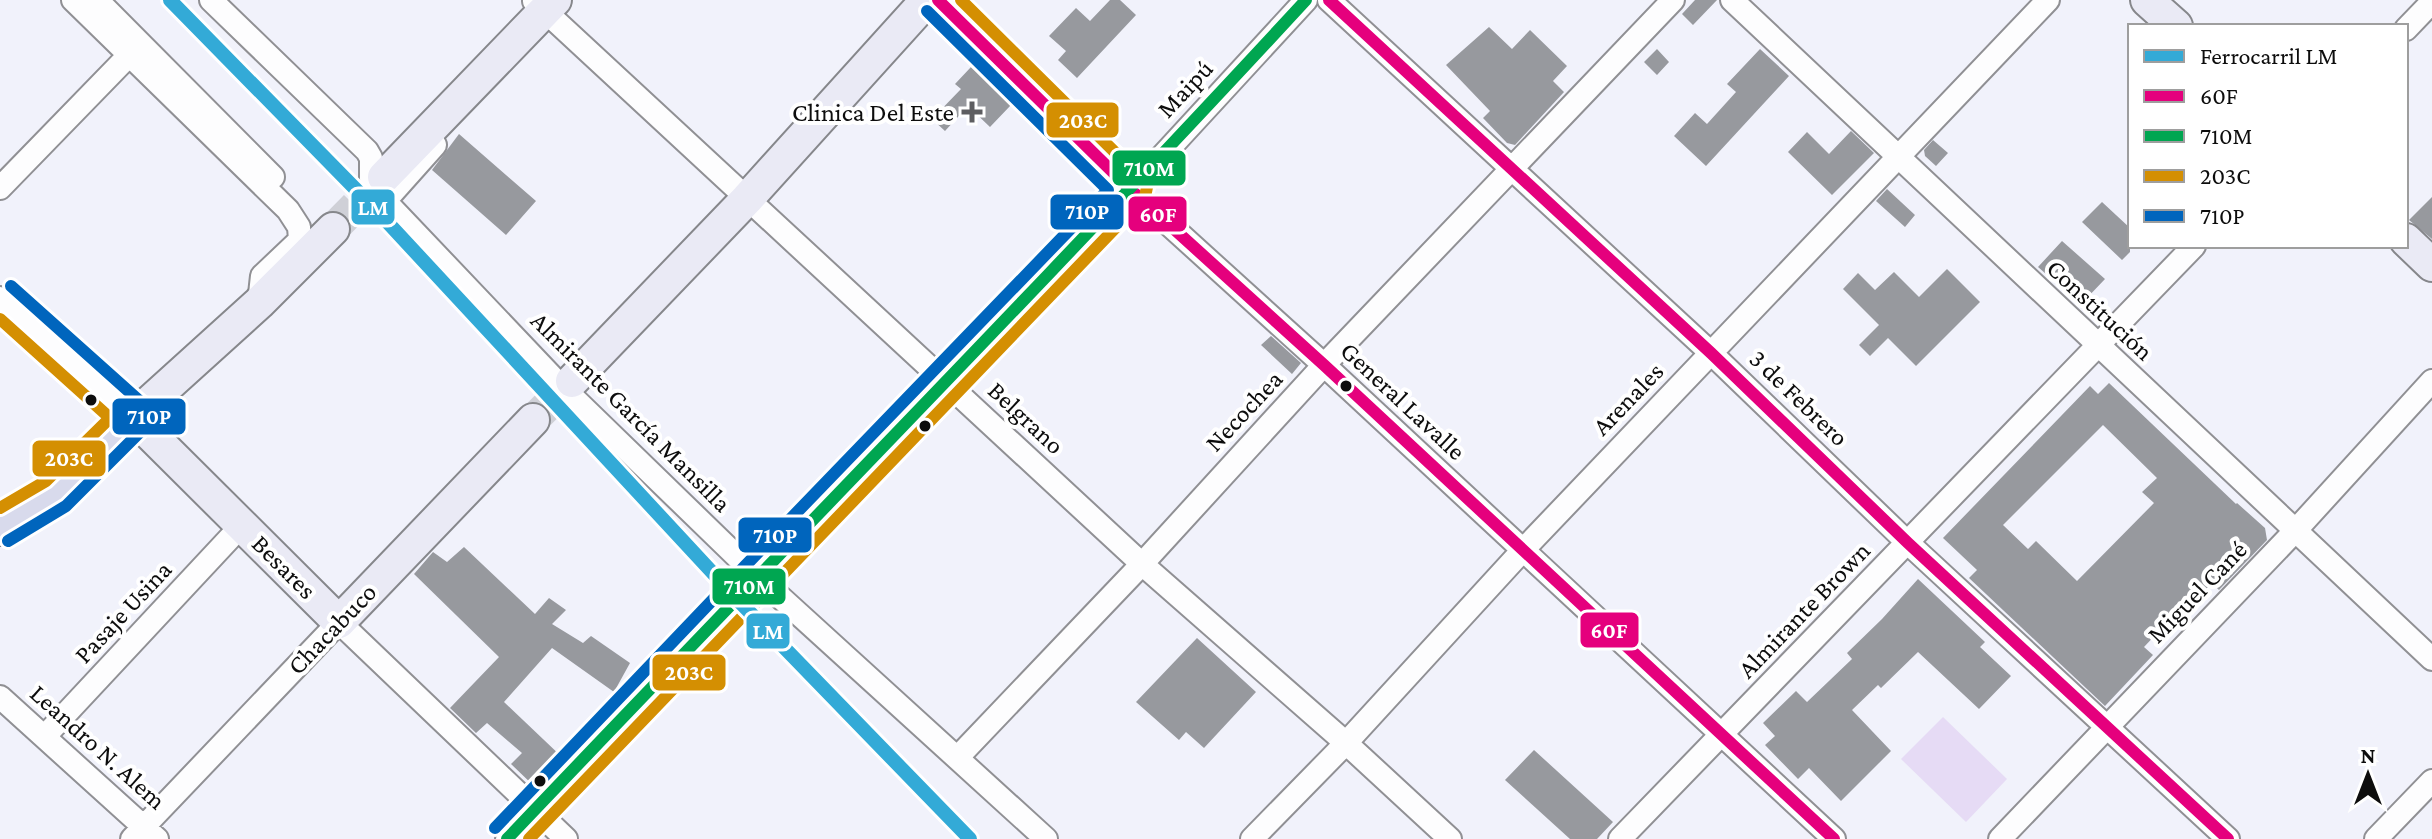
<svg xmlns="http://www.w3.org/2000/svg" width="2432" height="839" font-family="'Crimson Pro',serif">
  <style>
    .pitch { fill: #e6dbf5 }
    .building { fill: #97999e; fill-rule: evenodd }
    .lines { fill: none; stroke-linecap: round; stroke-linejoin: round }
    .secondary-tunnel { stroke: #cfd0d7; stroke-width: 32; stroke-dasharray: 32 16; stroke-linecap: butt }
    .street-casing { stroke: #909094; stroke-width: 26 }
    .secondary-casing { stroke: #86878b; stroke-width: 36 }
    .primary-casing { stroke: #7d7d81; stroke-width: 40 }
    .street { stroke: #fdfdfe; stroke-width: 22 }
    .secondary { stroke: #eaeaf5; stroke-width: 32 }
    .primary { stroke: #d8daec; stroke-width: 36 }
    .bus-1-casing { stroke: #fff; stroke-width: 18 }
    .bus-2-casing { stroke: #fff; stroke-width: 18 }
    .bus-3-casing { stroke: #fff; stroke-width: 18 }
    .bus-4-casing { stroke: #fff; stroke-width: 18 }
    .bus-1 { stroke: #e5007d; stroke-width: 12 }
    .bus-2 { stroke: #00a651; stroke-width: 12 }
    .bus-3 { stroke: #d48f02; stroke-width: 12 }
    .bus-4 { stroke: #0065bd; stroke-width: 12 }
    .rail-1-casing { stroke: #fff; stroke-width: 20 }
    .rail-1 { stroke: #33aad7; stroke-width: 14 }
    .poi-dot { fill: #5d5d60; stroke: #fff; stroke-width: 3 }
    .bus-dot { fill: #0d0d0d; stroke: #fff; stroke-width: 3 }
    .labels { text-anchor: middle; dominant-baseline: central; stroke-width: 8; stroke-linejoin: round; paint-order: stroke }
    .street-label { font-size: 26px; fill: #0d0d0d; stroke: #fff }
    .poi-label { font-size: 26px; fill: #0d0d0d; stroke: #fff; text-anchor: end }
    .line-badge { stroke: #fff; stroke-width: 3 }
    .badge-label { font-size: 22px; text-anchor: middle; font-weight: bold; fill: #fff }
  </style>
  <rect width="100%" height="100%" fill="#f1f2fb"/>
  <path class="pitch" d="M1943,717L2007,779L1966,822L1901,759Z"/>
  <path class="building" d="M1110,0H1120L1136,15L1077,78L1058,60L1066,51L1049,36L1076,8L1090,21Z
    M1695,0H1717L1693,25L1682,14Z
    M1489,27L1512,49L1530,30L1567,66L1553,81L1564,92L1515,145L1507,143L1483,118L1490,111L1446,65Z
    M1657,49L1669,62L1657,75L1644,62Z
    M1760,49L1789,76L1706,166L1674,136L1695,113L1707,124L1736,92L1727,84Z
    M971,67L1007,97L1005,100L1011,105L990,127L968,106L945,131L932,119L961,89L955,84Z
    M1851,131L1874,153L1832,195L1788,152L1807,132L1829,154Z
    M459,134L536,201L506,235L432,170Z
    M1933,140L1948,153L1936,166L1925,156L1924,150Z
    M1887,189L1915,215L1905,227L1876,201Z
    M2432,197V239L2409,220Z
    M2102,202L2130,228V252L2122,260L2082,222Z
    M2062,241L2105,279L2085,300L2065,282L2061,287L2038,267Z
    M1947,269L1980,302L1916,366L1888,338L1870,356L1859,345L1879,325L1843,289L1858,273L1875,290L1894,272L1919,297Z
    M1271,336L1301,363L1292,374L1261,345Z
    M2109,383L2236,504L2237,503L2265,528L2267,540L2219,590L2212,583L2182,615L2178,611L2144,647L2153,655L2105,706L1969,578L1977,570L1943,538L2090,386L2098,394ZM2103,425L2157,478L2142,492L2154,503L2077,581L2036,541L2028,549L2003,525Z
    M464,547L535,614L549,598L566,610L552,624L583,643L591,636L630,663L614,692L552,648L504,702L564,759L536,788L511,764L522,753L487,723L476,733L450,708L499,657L414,574L433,552L447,562Z
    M1918,579L1985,642L1980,647L2011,676L1979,709L1918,652L1881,688L1878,685L1852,710L1891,751L1841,801L1809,768L1798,779L1765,745L1775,736L1763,723L1796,691L1807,702L1852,659L1847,653L1882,619Z
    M1197,638L1256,692L1204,748L1186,732L1179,740L1136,702Z
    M1534,750L1613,822L1597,839H1570L1505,780Z"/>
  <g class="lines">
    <path class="secondary-tunnel" d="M333,229L384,177
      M533,420L572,381"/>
    <defs>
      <path id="street" d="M73,0L288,210L299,227L300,240L262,276L259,303
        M97,0L273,177
        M211,0L367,151L371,158V179L385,201L557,382L757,576L1046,839
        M938,0L1131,190L1324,365L1834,839
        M1329,0L1711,353L1908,543L2228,839
        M1732,0L2432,659
        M534,1L1142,564L1346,743L1450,839
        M2406,29L2432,2
        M0,188L139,45
        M385,201L435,145
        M0,298L133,417
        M0,697L157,839
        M45,736L242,525
        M957,758L1142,564L1324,365L1673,0
        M132,839L339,622L566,839
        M507,839L757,576L1131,190L1306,0
        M1252,839L1346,743L1522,551L2048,0
        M1620,839L2194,246
        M2000,839L2295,531L2432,381
        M2376,839L2432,781"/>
      <path id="secondary" d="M2147,0L2176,26
        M384,177L555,0
        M333,229L259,303L133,417L339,622L533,420
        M2406,240L2432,265
        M572,381L747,199L927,0"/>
      <path id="primary" d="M0,527L56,494L133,417"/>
    </defs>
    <use href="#street" class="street-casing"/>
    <use href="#secondary" class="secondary-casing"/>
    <use href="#primary" class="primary-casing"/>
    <use href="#street" class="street"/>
    <use href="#secondary" class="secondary"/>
    <use href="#primary" class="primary"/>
    <defs>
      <path id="bus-1" d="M938,0L1131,190L1324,365L1834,839
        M1329,0L1711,353L1908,543L2228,839"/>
      <path id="bus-2" d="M507,839C773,559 1044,284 1306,0"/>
      <path id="bus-3" d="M0,319L110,418L46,481L0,508
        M529,839L1145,197L1147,187L1142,179L961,0"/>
      <path id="bus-4" d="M8,541L66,506L144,428L149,417L144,405L11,286
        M495,828L746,565L1108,190L927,11"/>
    </defs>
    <use href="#bus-1" class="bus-1-casing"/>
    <use href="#bus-2" class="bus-2-casing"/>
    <use href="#bus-3" class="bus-3-casing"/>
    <use href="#bus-4" class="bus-4-casing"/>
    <use href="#bus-1" class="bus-1"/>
    <use href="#bus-2" class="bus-2"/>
    <use href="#bus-3" class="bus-3"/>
    <use href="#bus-4" class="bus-4"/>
    <defs>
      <path id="rail-1" d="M170,0L378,212L736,598L970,839"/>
    </defs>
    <use href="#rail-1" class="rail-1-casing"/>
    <use href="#rail-1" class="rail-1"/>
  </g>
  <path class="poi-dot" d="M968 100h8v8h8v8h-8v8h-8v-8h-8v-8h8z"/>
  <g class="bus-dot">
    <circle cx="1346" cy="386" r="7"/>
    <circle cx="91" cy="400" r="7"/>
    <circle cx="925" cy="426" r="7"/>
    <circle cx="540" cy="781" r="7"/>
  </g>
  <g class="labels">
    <g class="street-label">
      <text transform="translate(1185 89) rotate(-47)">Maipú</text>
      <text transform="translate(2100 310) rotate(43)">Constitución</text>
      <text transform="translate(1799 398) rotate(44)">3 de Febrero</text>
      <text transform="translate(1628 399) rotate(-46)">Arenales</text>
      <text transform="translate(1403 401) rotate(43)">General Lavalle</text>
      <text transform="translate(1244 411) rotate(-47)">Necochea</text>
      <text transform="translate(631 412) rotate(45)">Almirante García Mansilla</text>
      <text transform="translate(1026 418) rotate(43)">Belgrano</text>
      <text transform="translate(284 567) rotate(45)">Besares</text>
      <text transform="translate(2197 592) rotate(-46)">Miguel Cané</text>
      <text transform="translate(1804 610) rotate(-46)">Almirante Brown</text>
      <text transform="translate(123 612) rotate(-47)">Pasaje Usina</text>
      <text transform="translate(332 629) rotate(-46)">Chacabuco</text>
      <text transform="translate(98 747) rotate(42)">Leandro N. Alem</text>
    </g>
    <g class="poi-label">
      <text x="954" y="112">Clinica Del Este</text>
    </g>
  </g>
  <g class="line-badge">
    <rect x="1045" y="101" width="75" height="38" rx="8" fill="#d48f02"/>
    <rect x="1111" y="149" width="76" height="38" rx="8" fill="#00a651"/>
    <rect x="350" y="188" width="46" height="38" rx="8" fill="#33aad7"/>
    <rect x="1049" y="193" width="76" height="38" rx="8" fill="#0065bd"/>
    <rect x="1127" y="195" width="61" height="38" rx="8" fill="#e5007d"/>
    <rect x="111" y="397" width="76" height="39" rx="8" fill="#0065bd"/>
    <rect x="31" y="439" width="76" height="39" rx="8" fill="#d48f02"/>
    <rect x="737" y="516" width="76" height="38" rx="8" fill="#0065bd"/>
    <rect x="711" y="567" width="76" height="39" rx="8" fill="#00a651"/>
    <rect x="1579" y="611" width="61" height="38" rx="8" fill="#e5007d"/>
    <rect x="745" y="612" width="46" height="38" rx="8" fill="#33aad7"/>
    <rect x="651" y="653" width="76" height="39" rx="8" fill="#d48f02"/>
  </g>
  <g class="badge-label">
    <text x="1083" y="128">203C</text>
    <text x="1149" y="176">710M</text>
    <text x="373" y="215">LM</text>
    <text x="1087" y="219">710P</text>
    <text x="1158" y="222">60F</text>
    <text x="149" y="424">710P</text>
    <text x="69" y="466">203C</text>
    <text x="775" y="543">710P</text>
    <text x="749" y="594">710M</text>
    <text x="1609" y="638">60F</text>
    <text x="768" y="639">LM</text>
    <text x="689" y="680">203C</text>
  </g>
  <rect x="2128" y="24" width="280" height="224" fill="#ffffff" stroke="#9e9e9e" stroke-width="2"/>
  <rect x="2144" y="50" width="40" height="12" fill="#33aad7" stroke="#9e9e9e" stroke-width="2"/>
  <text x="2200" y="64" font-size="24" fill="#0d0d0d">Ferrocarril LM</text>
  <rect x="2144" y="90" width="40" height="12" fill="#e5007d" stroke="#9e9e9e" stroke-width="2"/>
  <text x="2200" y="104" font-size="24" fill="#0d0d0d">60F</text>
  <rect x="2144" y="130" width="40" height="12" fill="#00a651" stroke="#9e9e9e" stroke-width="2"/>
  <text x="2200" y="144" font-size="24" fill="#0d0d0d">710M</text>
  <rect x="2144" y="170" width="40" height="12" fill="#d48f02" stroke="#9e9e9e" stroke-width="2"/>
  <text x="2200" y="184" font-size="24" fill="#0d0d0d">203C</text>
  <rect x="2144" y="210" width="40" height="12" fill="#0065bd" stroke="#9e9e9e" stroke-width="2"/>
  <text x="2200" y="224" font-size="24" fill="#0d0d0d">710P</text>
  <g transform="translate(2368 775)" stroke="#ffffff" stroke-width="6" paint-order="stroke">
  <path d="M0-6L14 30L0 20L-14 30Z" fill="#0d0d0d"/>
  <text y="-12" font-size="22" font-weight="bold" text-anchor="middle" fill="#0d0d0d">N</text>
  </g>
</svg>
